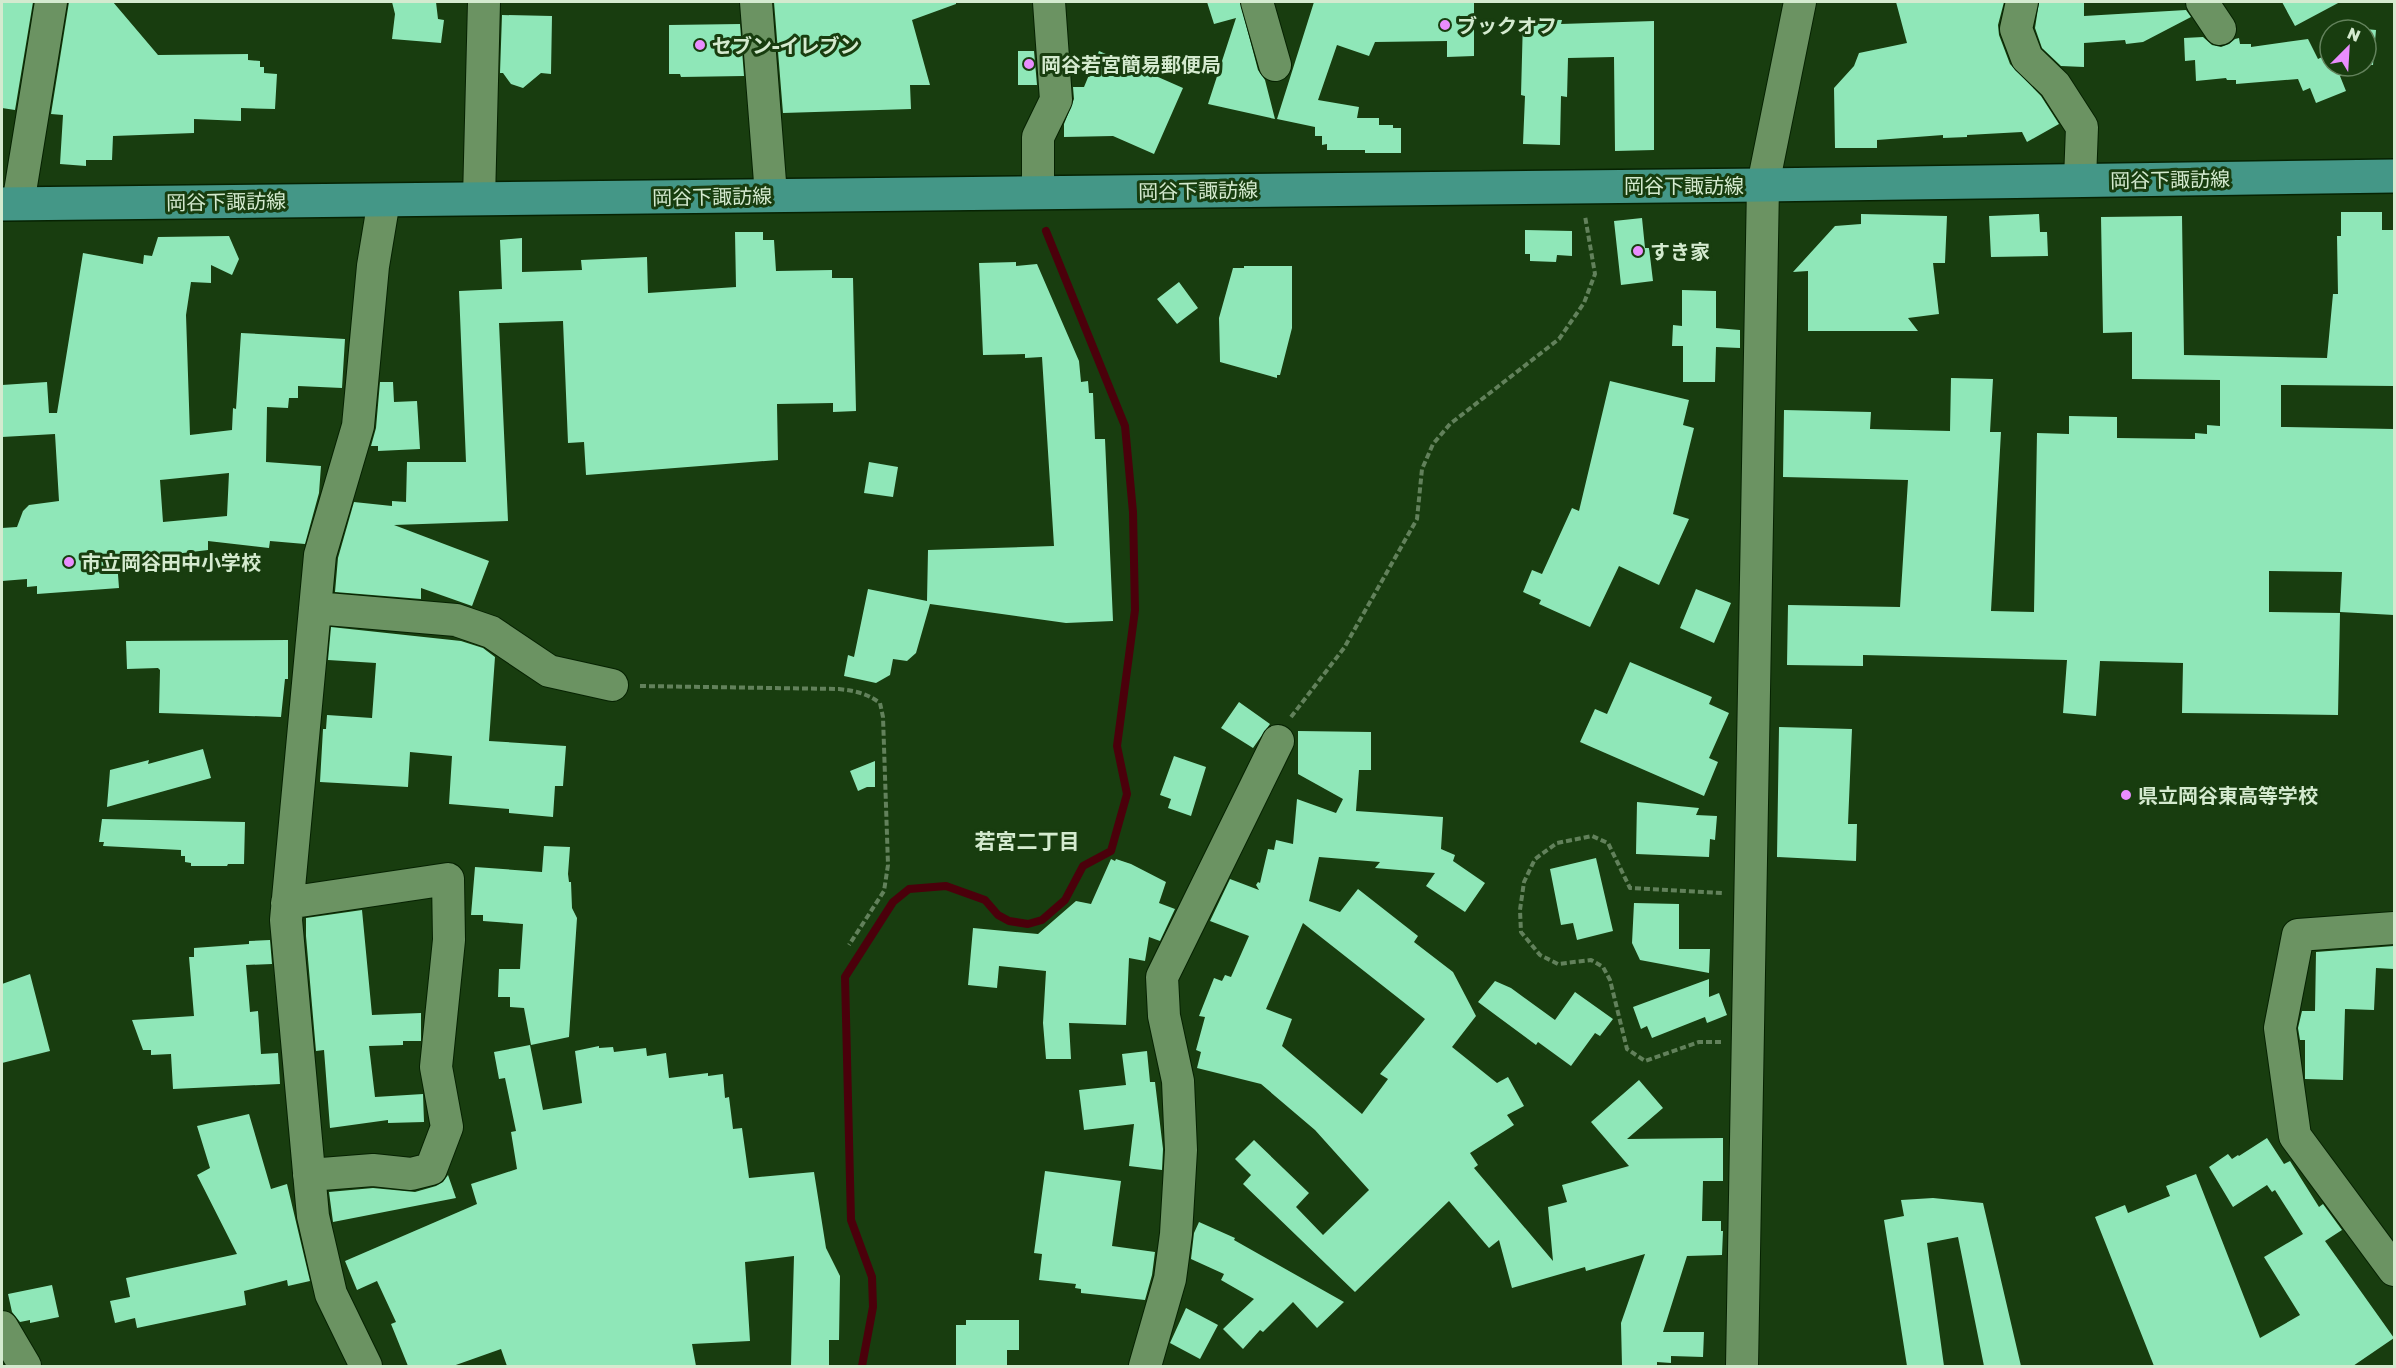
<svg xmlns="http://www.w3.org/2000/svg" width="2396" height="1368" font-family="'Golos Text','Noto Sans JP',sans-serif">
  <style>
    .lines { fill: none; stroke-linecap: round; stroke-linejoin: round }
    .stream { stroke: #4b000b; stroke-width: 8 }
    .building { fill: #8fe7b8; fill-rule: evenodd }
    .minor-casing { stroke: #062202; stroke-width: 34 }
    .major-casing { stroke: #062202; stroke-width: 36 }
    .path { stroke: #62815b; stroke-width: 4; stroke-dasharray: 6 3; stroke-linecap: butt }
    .minor { stroke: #6b9362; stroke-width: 32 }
    .major { stroke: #449787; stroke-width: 33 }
    .poi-dot { fill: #e98dfe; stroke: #183d0f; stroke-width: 2 }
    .labels { text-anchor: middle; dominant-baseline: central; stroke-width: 6; stroke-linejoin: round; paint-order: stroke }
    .poi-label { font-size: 20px; font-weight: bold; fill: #d4eacf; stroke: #183d0f; text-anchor: start }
    .street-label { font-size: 20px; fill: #d4eacf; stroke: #183d0f }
    .neighbourhood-label { font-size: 21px; font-weight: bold; fill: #d4eacf; stroke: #183d0f }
  </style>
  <rect width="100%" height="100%" fill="#183d0f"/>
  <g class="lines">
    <path class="stream" d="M862,1366L873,1307L872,1277L851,1220L845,977L893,902L909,889L946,886L985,900L998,915L1009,921L1028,924L1042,920L1065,900L1083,866L1111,851L1127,794L1117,746L1135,610L1133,512L1125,426L1046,231"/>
  </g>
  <path class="building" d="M2,2H33L15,110L2,108Z
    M69,2H113L158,55L248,54V60L260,61V67H264V73L277,74L275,109L241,108V121L194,119V133L113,136L112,160H86V166L60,164L63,115L51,114Z
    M392,2H436L438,19L444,20L441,43L392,39L395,14Z
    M774,2H956V4L912,20L930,85H910L911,109L783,113Z
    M1207,2H1240L1258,70L1265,80L1275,119L1208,104L1236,18L1214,24Z
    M1314,2H1474V56L1447,57V41L1375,42L1369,56L1337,45L1318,100L1359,107L1357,118H1379V125H1393V128H1401V153H1365V150H1327V144L1322,145V136H1315V127L1277,119Z
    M1896,2H2004L1998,25L1999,35L2010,64L2041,96L2059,124L2027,142L2022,132L1967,135V137L1943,138V135L1877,140V148H1835L1834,88L1854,66L1859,53L1907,43Z
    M2039,2H2084V16L2186,10L2191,17L2143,42L2126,44L2125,40L2084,43V67L2061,66L2042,48L2035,28Z
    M2282,2H2340L2295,26Z
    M502,15L552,16L551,74L541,73L523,88L511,84L503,73H500Z
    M1523,19L1562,20L1561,24L1654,21V150L1615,151L1614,57L1568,58L1567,97L1561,96L1560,145L1523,144L1525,96L1521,95Z
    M740,24L744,76L681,77L680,74H669V25Z
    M2354,28L2376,30L2373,65H2366V30H2354Z
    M2203,37L2212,45L2221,47L2229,44L2235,39L2239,38L2240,44H2251V47L2308,39L2318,59L2330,53V66H2361L2340,76L2346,91L2316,103L2310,88L2303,91L2298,79L2236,84V80H2227L2226,78L2196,81L2195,60L2185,61L2184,38Z
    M1018,51H1034L1037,85H1018Z
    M1099,51L1183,88L1154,154L1113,136L1064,137V124L1074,99L1073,87H1084Z
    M2341,212H2382V230H2394V386L2281,385V427L2394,429V615L2340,612L2342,572L2269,571V612L2340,613L2338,715L2182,713L2183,663L2100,661L2096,716L2063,713L2067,660L1863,655V666L1787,665L1788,605L1900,607L1908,480L1783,477L1784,410L1871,412L1870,429L1950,431L1951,378L1993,379L1990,432H2001L1991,611L2034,612L2037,433L2069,434V416L2117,417V438L2195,439V433L2207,434V425L2220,426V380L2132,379V332L2103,333L2101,217L2182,216L2184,355L2327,358L2333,294H2338L2337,236H2341Z
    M1861,214L1947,216L1945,263H1933L1939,314L1908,318L1918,331H1808V271L1793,272L1835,226L1861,224Z
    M2039,214L2040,232H2047L2048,256L1991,257L1989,216Z
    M1642,218L1645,248H1649L1653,281L1621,285L1614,221Z
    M1525,230L1572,231V256L1557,255L1556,262L1530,261V254H1525Z
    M735,232H763V240H774L776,271L832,270V278H853L856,411L833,412V403L777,404L778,460L586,475L584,442L568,443L563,321L499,323L508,521L394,525L489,561L472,606L421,588V599L335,592L338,558L354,502L392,506V501L406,502L407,462H466L459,291L502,289L500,240L522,238V272L582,270L581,260L647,257L648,293L736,287Z
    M229,236L239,259L232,275L211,265V283L191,282L186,315L190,435L232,430L233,408L236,409L241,333L345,339L342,388L298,386V398H289L288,408L267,407L266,462L321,466L319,493L305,544L270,541L269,548L208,541V550L117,561L119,588L37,594V586L27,587V579L2,581V528L17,527L23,511L29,505L59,501L55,434L2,437V385L47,382L49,413H57L83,253L143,264L144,255L152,256L158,237ZM229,473L227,516L163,522L160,480Z
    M1016,262V266L1037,264L1079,361L1081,382L1088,381L1089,393H1093L1095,439H1105L1113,621L1066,623L930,604L916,653L907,661L893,659L890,675L876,683L844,676L848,655L854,657L868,589L927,601L928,550L1054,546L1042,357L1025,358V354L983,355L979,263Z
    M1244,266H1292V328L1280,375H1277V378L1220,362L1219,318L1233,268H1244Z
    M1179,282L1198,308L1177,324L1157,299Z
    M1682,290L1716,291V328L1740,330V348L1716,347L1715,382H1683V346H1672L1673,325L1682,326Z
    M1610,381L1689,400L1683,425L1694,428L1673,514L1689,519L1659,585L1619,566L1590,627L1539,604L1541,600L1523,592L1532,570L1542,574L1572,508L1579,511Z
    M380,382H393L394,402L417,401L420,449L378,451V446H371L376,428Z
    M869,462L898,467L893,497L864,493Z
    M1696,589L1731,603L1714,643L1680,628Z
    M331,627L461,641L483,648L495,657L489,741L566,746L563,786H555L553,817L509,813V809L449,804L452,756L410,752L408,787L320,782L323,729H326L327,715L372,718L376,663L328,660Z
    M288,640V679H285L281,717L159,713L160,670L158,668L127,669L126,641Z
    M1630,662L1712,697L1709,704L1729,713L1709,758L1718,762L1704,796L1580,742L1595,709L1607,714Z
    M1239,702L1270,724L1253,748L1221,728Z
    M1779,727L1852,729L1848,824H1857L1856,861L1777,857Z
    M1298,731L1371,732V770H1359L1356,811L1443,817L1441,849L1455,855L1453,861L1485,883L1465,912L1426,886L1435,873L1375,868L1380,862L1319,857L1309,901L1340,912L1358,889L1418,936L1414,942L1453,972L1476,1016L1452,1047L1497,1083L1508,1077L1524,1106L1507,1115L1514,1125L1470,1153L1478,1165L1474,1168L1553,1261L1548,1207L1567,1202L1562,1185L1629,1166L1591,1122L1639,1080L1663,1108L1627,1139L1723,1138V1181H1703L1702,1221H1721V1231H1723L1722,1255L1687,1256L1663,1332H1704L1703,1357L1671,1356V1363L1657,1362V1366H1622L1621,1323L1645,1254L1586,1271L1585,1267L1512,1288L1499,1240L1489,1248L1449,1201L1355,1292L1243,1184L1251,1175L1235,1159L1254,1140L1309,1193L1296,1207L1323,1235L1369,1190L1315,1130L1261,1084L1197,1068L1201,1052L1196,1050L1205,1017L1199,1016L1214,978L1222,981L1225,975L1231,977L1249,936L1210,921L1230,879L1259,890L1256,885L1258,882L1260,883L1268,849L1274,850L1276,840L1293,844L1297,799L1336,813L1343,799L1298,774ZM1303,923L1425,1019L1380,1074L1388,1079L1362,1114L1282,1046L1292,1019L1266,1009Z
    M203,749L211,778L107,807L110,770L149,760L148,764Z
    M1174,756L1206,767L1191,816L1168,808L1171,799L1160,795Z
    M875,761V787H867L858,791L850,771Z
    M1637,802L1699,808L1696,815L1717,816L1715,840L1710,839L1709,857L1636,854Z
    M102,819L245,822L244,864H228L227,866H191V863L185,862V856H181V850L103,846L104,842H99Z
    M544,846L570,847L568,874L569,882H571L572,908L577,918L569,1037L531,1045L524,1008L510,1007V997H498L499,969H520L523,924L483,921V915H471L475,867L542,872Z
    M1596,858L1613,931L1577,940L1573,923L1561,925L1550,869Z
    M1111,859L1115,861L1116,859L1131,864L1166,882L1159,903L1175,909L1160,941L1149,937L1145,961L1129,958L1126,1025L1069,1023L1071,1059H1046L1043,1023L1046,971L999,966L997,988L968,985L973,928L1038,934L1076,901L1091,904Z
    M1634,903L1679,904V949H1710L1709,973L1640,960L1632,943Z
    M362,910L372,1015L421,1013V1041H403V1045L369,1046L375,1097L423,1094L424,1122L388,1123V1120L330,1128L324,1050L316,1051L306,936V918Z
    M270,940L272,964L246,965L250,1012L258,1011L261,1054L278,1053L280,1084L173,1089L171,1054L151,1055V1050H143L132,1020L194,1016L189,957H194V948L249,944V941Z
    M2394,946V969L2376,968L2374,1010L2345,1009L2343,1080L2305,1079V1040H2300L2298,1028L2302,1011H2315L2316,952Z
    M30,974L50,1051L2,1063V984Z
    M1709,979V997L1719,993L1727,1015L1707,1023L1705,1017L1652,1038L1647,1026L1641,1029L1633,1007Z
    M1495,981L1511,988L1555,1020L1575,992L1613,1019L1600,1036L1595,1033L1571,1066L1538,1042L1536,1045L1478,1002Z
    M530,1045L543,1110L582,1103L575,1051L599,1046V1048L613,1047L614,1052L646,1048L647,1056L666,1053L669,1078L708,1073V1076L723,1074L725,1098L729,1097L733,1129L742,1128L749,1178L814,1172L826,1248L840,1276L839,1340H829V1366H791L794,1256L745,1262L750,1341L692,1344L696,1366H507L501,1349L453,1366H408L391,1324L396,1322L377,1281L357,1290L345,1261L477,1204L471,1184L517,1169L511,1132L516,1131L505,1078L499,1079L494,1052Z
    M1147,1051L1150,1082H1155L1163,1149L1162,1170L1129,1166L1134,1124L1084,1130L1079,1090L1126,1085L1122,1054Z
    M249,1114L271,1189L287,1184L310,1281L288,1286L287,1280L244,1291L246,1305L137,1328L135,1318L115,1323L110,1301L130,1297L126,1278L237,1254L197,1175L210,1168L197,1126Z
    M2267,1138L2284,1164L2290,1161L2319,1207L2323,1204L2342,1230L2325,1241L2394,1338L2353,1366H2154L2095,1217L2125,1205L2128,1213L2170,1196L2166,1186L2196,1174L2260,1338L2300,1315L2264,1257L2303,1234L2275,1190L2272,1192L2267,1185L2233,1207L2209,1167L2228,1154L2232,1159L2238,1155L2239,1156Z
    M1045,1171L1121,1181L1112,1246L1155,1252L1152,1275L1145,1300L1081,1293V1289L1075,1288L1076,1284L1039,1280L1042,1254L1034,1253Z
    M448,1175L456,1198L333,1222L329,1192L373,1188L415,1192L436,1186L443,1182Z
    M1933,1198L1983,1203L2021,1366H1984L1958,1237L1927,1243L1944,1366H1907L1884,1220L1904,1216L1901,1200Z
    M1199,1222L1235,1238L1234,1240L1344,1302L1317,1328L1293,1302L1263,1332L1260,1330L1243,1349L1223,1329L1254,1299L1221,1280L1224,1274L1191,1259L1194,1233Z
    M52,1285L59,1317L30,1323V1320L20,1322L12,1312L8,1294Z
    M1186,1308L1218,1325L1200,1359L1170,1343Z
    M966,1320H1019V1350H1007V1366H956V1325H966Z"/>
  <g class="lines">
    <defs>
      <path id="minor" d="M756,2L771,195
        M1257,2L1275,65
        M2022,2L2016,29L2027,58L2055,85L2082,127L2080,180
        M2202,2L2220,29
        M1038,192V137L1056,100L1049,2
        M479,199L484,2
        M18,204L51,2
        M315,608L456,620L491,632L549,671L612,685
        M287,903L448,879L449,940L436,1067L447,1127L431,1169L411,1174L373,1170L309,1175
        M2394,928L2298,935L2280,1028L2295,1136L2394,1270
        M2,1327L25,1366
        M366,1366L331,1294L313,1216L286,920L320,555L358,426L373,266L384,200
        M1145,1366L1170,1279L1176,1234L1181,1150L1178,1081L1164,1016L1162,977L1278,741
        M1742,1366L1763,185L1800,2"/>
      <path id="major" d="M2,204L1763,185L2394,176"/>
    </defs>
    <use href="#minor" class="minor-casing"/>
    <use href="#major" class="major-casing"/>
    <path class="path" d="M640,686L839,689C856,691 866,693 880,703L883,717L888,865L884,891L849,945
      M1291,717L1344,648L1417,519L1422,469L1433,444L1450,424L1559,339L1584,303L1595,274L1585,216
      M1721,1042H1699L1645,1061L1627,1049L1610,980L1603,967L1591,960L1558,964L1540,955L1521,932L1520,910L1524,882L1535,859L1557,843L1592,836L1608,843L1630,888L1722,893"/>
    <use href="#minor" class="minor"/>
    <use href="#major" class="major"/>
  </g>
  <g class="poi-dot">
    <circle cx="1445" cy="25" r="6"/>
    <circle cx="700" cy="45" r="6"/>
    <circle cx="1029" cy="64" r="6"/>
    <circle cx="1638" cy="251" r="6"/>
    <circle cx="69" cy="562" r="6"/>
    <circle cx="2126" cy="795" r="6"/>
  </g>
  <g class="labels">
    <g class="poi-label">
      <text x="1457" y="25">ブックオフ</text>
      <text x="712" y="45">セブン-イレブン</text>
      <text x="1041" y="64">岡谷若宮簡易郵便局</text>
      <text x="1650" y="251">すき家</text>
      <text x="81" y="562">市立岡谷田中小学校</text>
      <text x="2138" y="795">県立岡谷東高等学校</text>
    </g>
    <g class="street-label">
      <text transform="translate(2170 179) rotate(-1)">岡谷下諏訪線</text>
      <text x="1684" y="185">岡谷下諏訪線</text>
      <text transform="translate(1198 190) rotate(-1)">岡谷下諏訪線</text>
      <text transform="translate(712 196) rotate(-1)">岡谷下諏訪線</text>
      <text transform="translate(226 201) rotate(-1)">岡谷下諏訪線</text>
    </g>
    <g class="neighbourhood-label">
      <text x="1027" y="841">若宮二丁目</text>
    </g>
  </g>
  <rect width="2396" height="1368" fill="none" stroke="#d4eacf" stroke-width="6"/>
  <g transform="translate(2348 48) rotate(24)"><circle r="28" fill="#183d0f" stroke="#63825c" stroke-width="1.5"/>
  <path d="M0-4.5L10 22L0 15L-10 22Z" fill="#e98dfe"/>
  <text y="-9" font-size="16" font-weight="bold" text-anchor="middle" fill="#d4eacf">N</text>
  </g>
</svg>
